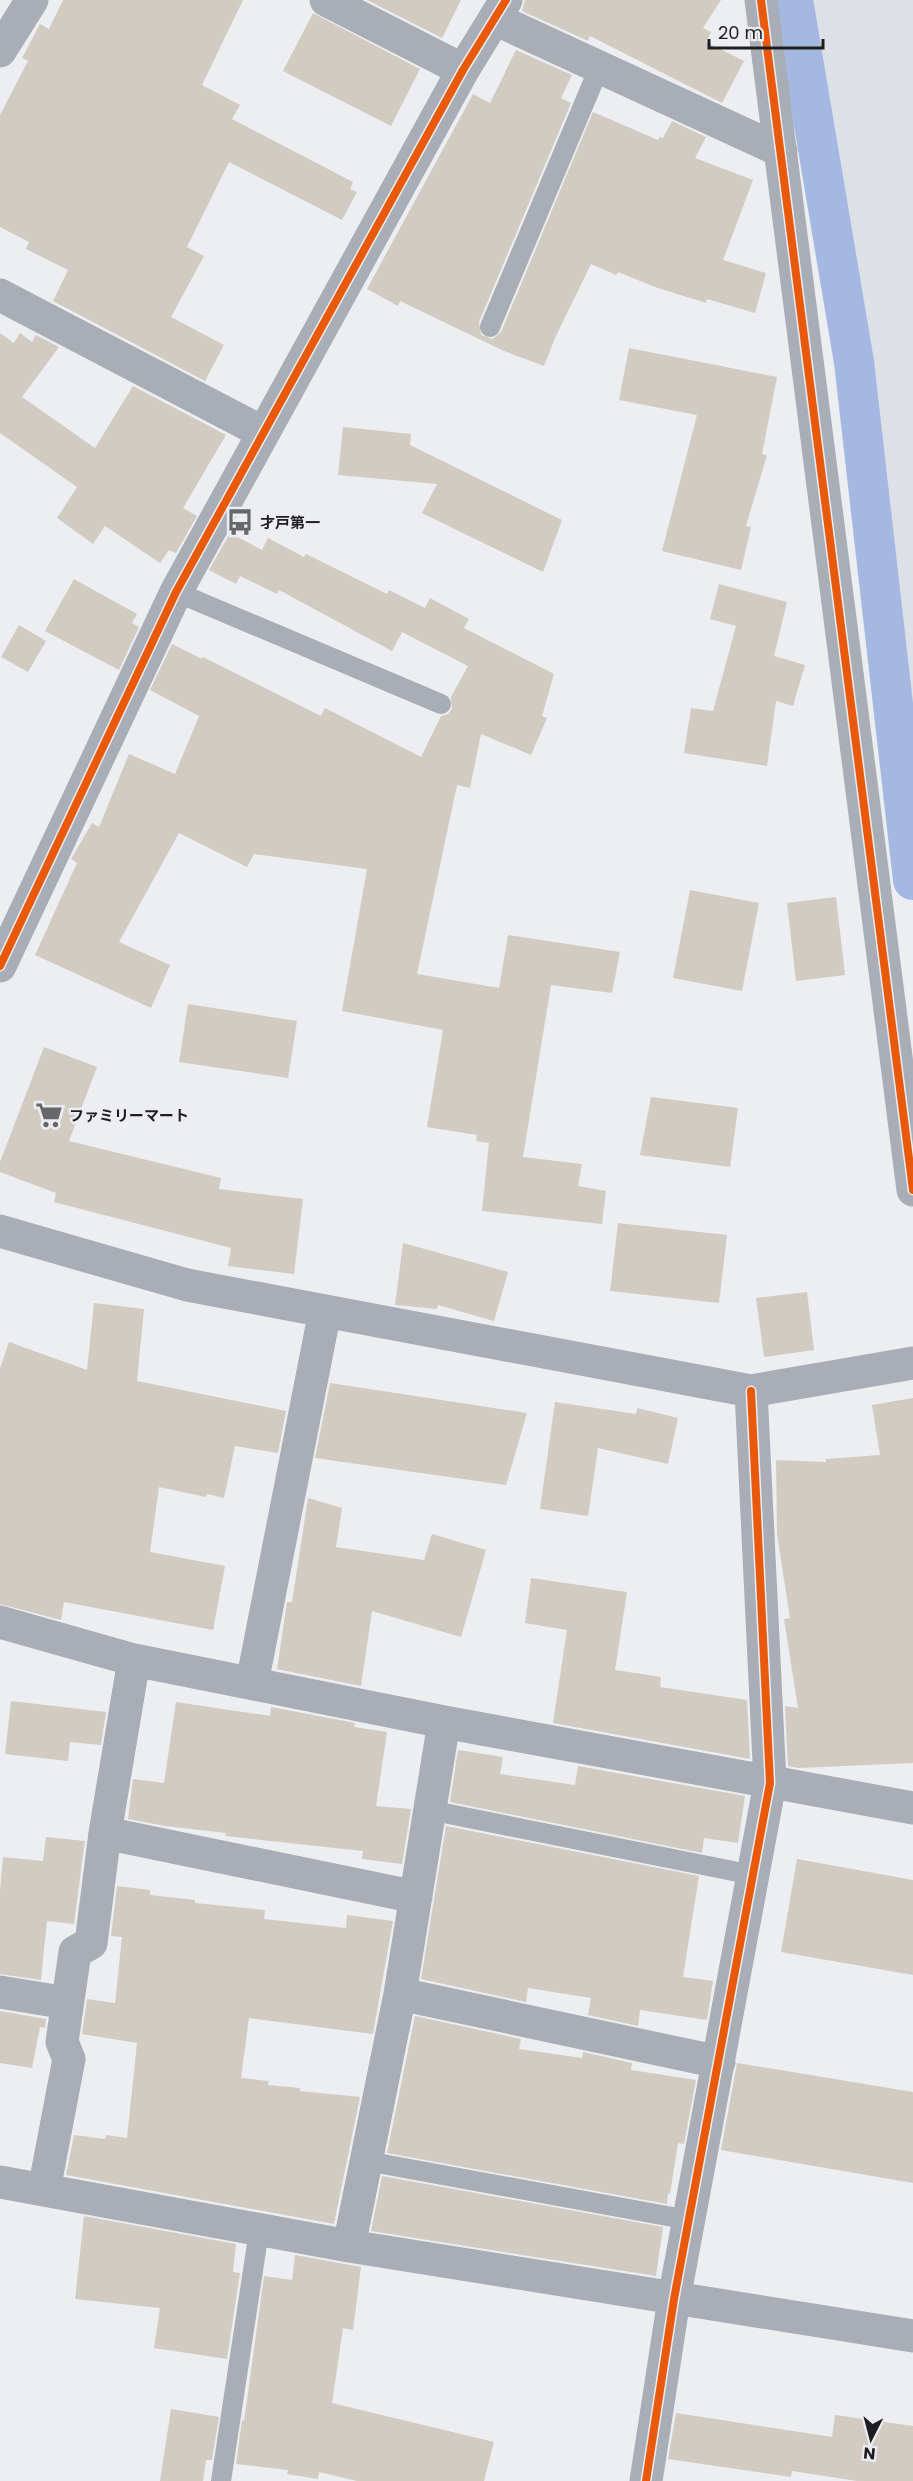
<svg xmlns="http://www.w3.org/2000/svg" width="913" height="2481" font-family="Poppins,'Noto Sans JP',sans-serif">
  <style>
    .built { fill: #dee0e8 }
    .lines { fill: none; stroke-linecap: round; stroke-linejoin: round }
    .canal { stroke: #a4b8e1; stroke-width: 40 }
    .building { fill: #d1cbc1 }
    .service { stroke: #a9aeb6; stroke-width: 20 }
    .minor { stroke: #a9aeb6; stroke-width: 33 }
    .cycleway-casing { stroke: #ecedf2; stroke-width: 11 }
    .cycleway { stroke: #e8590c; stroke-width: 8 }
    .labels { text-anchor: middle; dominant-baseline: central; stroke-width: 5; stroke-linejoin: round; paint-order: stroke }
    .poi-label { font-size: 15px; font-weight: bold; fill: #1e1e20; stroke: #ecedf2; text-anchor: start }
  </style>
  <rect width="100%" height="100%" fill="#edeef1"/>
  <path class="built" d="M812,0H913V769Z"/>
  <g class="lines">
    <path class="canal" d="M793,0L854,362L913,880"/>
  </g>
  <path class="building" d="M63,0H243L202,85L240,105L232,119L353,182L350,189L357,192L342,220L229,162L187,247L204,256L171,317L224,345L205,381L53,301L68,270L26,249L29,242L0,227V115L28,61L22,58L40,24L49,29Z
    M367,0H461L442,38Z
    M525,0H721L703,28L711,32L706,42L744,61L722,103L590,36L588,41L522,11Z
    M313,13L420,69L391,126L283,71Z
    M516,50L572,75L561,98L571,103L479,322L481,335L492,339L501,332L593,112L658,140L660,137L663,138L672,121L706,137L695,158L753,180L723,260L766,273L755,313L707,299L706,303L655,287L618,272L616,275L591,264L555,338L544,366L504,351L400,301L398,306L367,289L473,94L490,103Z
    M0,333L14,343L20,333L32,342L36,335L59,347L22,397L95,448L133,386L226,435L183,508L197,516L176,553L169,550L160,563L105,526L93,544L57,518L77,487L0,433Z
    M629,348L777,377L762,454L767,455L746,526L751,527L741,570L662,551L697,415L619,400Z
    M343,427L411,434L410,445L562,520L543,572L422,513L437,484L338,475Z
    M230,533L262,550L268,538L304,557L306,554L387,594L389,590L425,608L430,598L469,619L464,628L554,674L542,716L547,718L531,755L481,734L470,788L457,785L417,974L499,988L508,935L620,952L612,993L551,985L523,1157L582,1164L578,1186L606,1191L602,1224L482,1211L489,1143L476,1141L477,1135L427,1127L443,1030L342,1011L367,869L254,854L247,867L179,833L119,942L170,965L151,1008L35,955L77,863L71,859L92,823L99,827L129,754L175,774L199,716L150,690L172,644L202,659L203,657L321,716L325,708L421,757L441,716L448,714L452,709L451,697L468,666L402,632L392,651L279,590L277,594L240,576L236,584L209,570Z
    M74,579L137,614L132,623L139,627L119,670L45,631Z
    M719,584L787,602L774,656L805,665L793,706L776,701L767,766L684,753L691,708L713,711L736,626L710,619Z
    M19,625L46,641L28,672L1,657Z
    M690,890L759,903L742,991L673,978Z
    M836,897L845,975L796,981L787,903Z
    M188,1004L297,1021L288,1078L179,1062Z
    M44,1047L97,1067L69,1141L221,1178L219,1189L303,1199L294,1274L228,1266L231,1248L54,1202L56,1193L0,1172V1162Z
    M651,1097L738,1108L730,1167L640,1155Z
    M618,1223L727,1235L719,1303L610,1291Z
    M403,1243L508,1272L494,1321L438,1305L437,1309L395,1305Z
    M807,1292L814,1350L764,1357L756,1298Z
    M94,1303L144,1309L137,1381L286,1411L278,1453L235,1446L224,1498L207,1494L206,1497L159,1487L150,1552L225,1566L213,1630L64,1602L61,1620L0,1604V1368L9,1342L87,1370Z
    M330,1383L527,1413L506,1485L315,1458Z
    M913,1398V1763L798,1768L788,1766L785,1706L798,1708L784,1619L790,1618L777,1534L776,1460L826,1462V1459L880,1455L872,1405Z
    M555,1402L636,1414L637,1408L678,1418L668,1464L598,1448L588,1516L540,1509Z
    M308,1498L342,1508L336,1547L424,1560L432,1534L486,1550L461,1637L372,1611L361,1686L277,1669L287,1602H292Z
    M531,1578L627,1592L615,1670L661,1677L660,1687L747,1700L750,1759L553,1723L567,1630L525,1623Z
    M11,1701L106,1712L101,1745L70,1742L68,1761L5,1754Z
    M176,1702L270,1716L271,1707L355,1723L354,1727L387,1732L376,1806L411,1809L402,1864L362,1859L363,1851L225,1836L226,1833L165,1826L128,1819L133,1779L164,1783Z
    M458,1750L503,1757L500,1774L575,1785L578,1766L745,1796L738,1843L704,1838L702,1853L450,1802Z
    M446,1826L699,1876L683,1977L713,1981L707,2020L640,2010L638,2026L588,2015L591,1998L528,1988L526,2002L421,1979Z
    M46,1837L85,1841L74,1924L47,1921L41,1980L0,1974V1890L3,1857L43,1861Z
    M797,1859L913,1880V1975L781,1952Z
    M117,1886L150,1890V1895L195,1900V1903L265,1910L264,1919L346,1928L347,1915L393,1921L373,2034L249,2018L241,2078L269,2081L268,2085L300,2088V2091L360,2097L334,2224L66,2175L74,2135L105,2139L106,2135L127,2138L137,2043L82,2034L87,1999L115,2003L122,1937L111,1936Z
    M0,2011L46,2019L45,2028L40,2027L32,2068L0,2063Z
    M415,2016L521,2039L519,2049L582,2058L583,2052L632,2063L631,2070L696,2080L684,2144L678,2143L670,2194L668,2193L667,2204L387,2153Z
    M737,2063L913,2092V2183L721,2150Z
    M382,2176L663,2227L656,2276L371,2231Z
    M84,2216L236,2244L233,2272L240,2273L227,2359L154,2348L160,2308L75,2299Z
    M295,2255L361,2267L353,2330L343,2328L332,2403L494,2442L484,2481H357L319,2472L318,2479L287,2474L288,2470L236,2464L242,2420L244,2421L264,2276L292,2280Z
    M171,2409L219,2417L212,2460H206L203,2481H160Z
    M676,2413L832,2437L835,2415L913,2426V2481H857L792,2471L791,2477L668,2459Z"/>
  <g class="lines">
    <path class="service" d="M490,327L599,68
      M176,592L441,704
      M429,1810L753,1875
      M366,2161L689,2220
      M221,2481L259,2231"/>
    <path class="minor" d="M326,0L463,70
      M761,0L913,1190
      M495,19L781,151
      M0,51L32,0
      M0,295L262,432
      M0,966L176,592L463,70L506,0
      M0,1231L187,1285L751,1391L913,1363
      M0,1622L134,1660L444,1722L913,1808
      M252,1683L325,1311
      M105,1833L416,1897
      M0,1992L67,2003
      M400,1994L719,2062
      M0,2182L349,2246L913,2336
      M44,2190L69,2059L62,2042L75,1952L91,1943L105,1833L134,1660
      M349,2246L400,1994L444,1722
      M646,2481L674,2299L770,1783L751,1391"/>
    <defs>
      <path id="cycleway" d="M761,0L913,1190
        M0,966L176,592L463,70L506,0
        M646,2481L674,2299L770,1783L751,1391"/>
    </defs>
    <use href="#cycleway" class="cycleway-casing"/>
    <use href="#cycleway" class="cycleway"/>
  </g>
  <defs>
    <symbol id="bus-bare" viewBox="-9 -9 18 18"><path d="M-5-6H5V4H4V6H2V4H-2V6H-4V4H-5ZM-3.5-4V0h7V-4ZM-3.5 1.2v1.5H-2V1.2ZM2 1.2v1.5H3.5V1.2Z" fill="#666769" stroke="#ecedf2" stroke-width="2.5" paint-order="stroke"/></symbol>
    <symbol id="supermarket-bare" viewBox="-9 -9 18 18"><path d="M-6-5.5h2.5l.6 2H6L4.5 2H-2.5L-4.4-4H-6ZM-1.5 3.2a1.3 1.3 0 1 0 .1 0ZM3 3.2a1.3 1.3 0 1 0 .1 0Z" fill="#666769" stroke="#ecedf2" stroke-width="2.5" paint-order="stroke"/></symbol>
  </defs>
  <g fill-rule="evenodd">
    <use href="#bus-bare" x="221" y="503" width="38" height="38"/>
    <use href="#supermarket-bare" x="30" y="1096" width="38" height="38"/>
  </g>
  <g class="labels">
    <g class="poi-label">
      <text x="260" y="522">才戸第一</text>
      <text x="69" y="1115">ファミリーマート</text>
    </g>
  </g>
  <g transform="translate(871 2439) rotate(186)" stroke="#ecedf2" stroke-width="4.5" paint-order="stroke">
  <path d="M0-4.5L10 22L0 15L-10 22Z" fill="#1e1e20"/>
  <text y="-9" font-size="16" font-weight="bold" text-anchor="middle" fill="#1e1e20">N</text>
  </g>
  <path d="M709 39v9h114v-9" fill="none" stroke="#1e1e20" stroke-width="3"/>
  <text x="718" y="39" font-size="18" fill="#1e1e20" stroke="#ecedf2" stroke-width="4.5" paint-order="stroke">20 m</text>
</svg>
